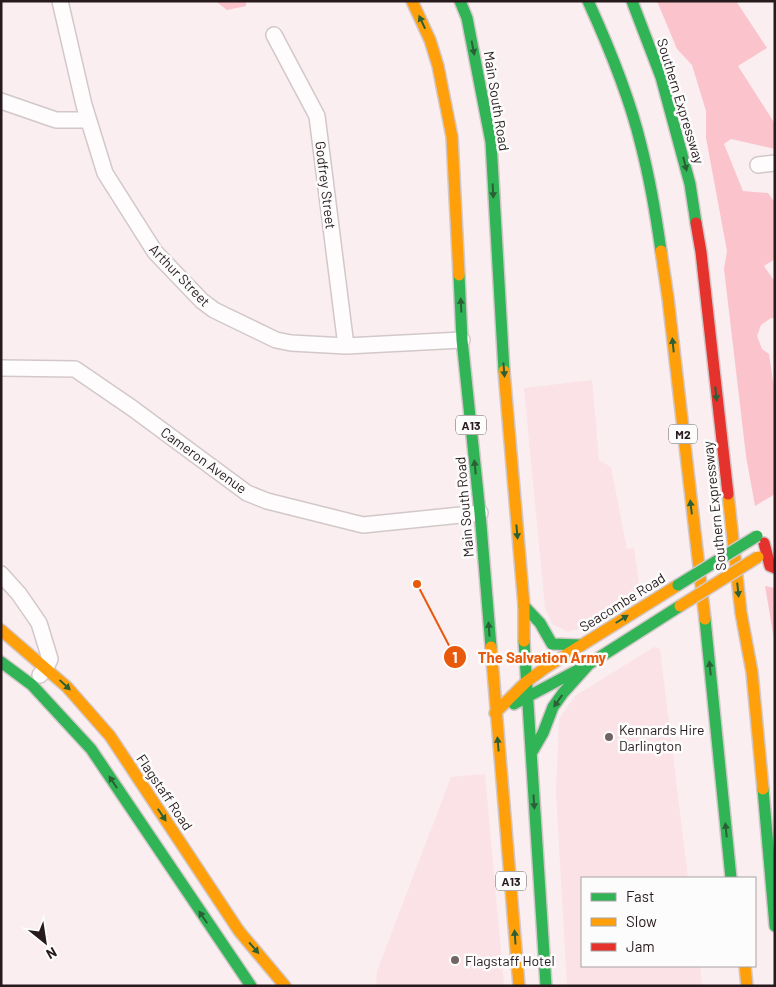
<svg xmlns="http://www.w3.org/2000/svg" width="776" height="987" font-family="Barlow,sans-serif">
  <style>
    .built { fill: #fbe2e6 }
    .green { fill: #fbc3cc }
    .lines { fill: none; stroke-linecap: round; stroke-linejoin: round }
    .street-casing { stroke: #d3c8c9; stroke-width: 18 }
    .fast-casing { stroke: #d3c8c9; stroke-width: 14 }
    .slow-casing { stroke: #d3c8c9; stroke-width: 14 }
    .jam-casing { stroke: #d3c8c9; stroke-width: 14 }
    .street { stroke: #fefcfd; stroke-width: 15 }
    .fast { stroke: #30b455; stroke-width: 11 }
    .slow { stroke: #ff9f0a; stroke-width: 11 }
    .jam { stroke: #e5322d; stroke-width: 11 }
    .fast-bridge-casing { stroke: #d3c8c9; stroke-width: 14; stroke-linecap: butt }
    .slow-bridge-casing { stroke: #d3c8c9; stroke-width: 14; stroke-linecap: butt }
    .fast-bridge { stroke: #30b455; stroke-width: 11 }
    .slow-bridge { stroke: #ff9f0a; stroke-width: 11 }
    .oneway { fill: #2b5f36 }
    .poi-dot { fill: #716466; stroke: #fcfcfc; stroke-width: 2 }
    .labels { text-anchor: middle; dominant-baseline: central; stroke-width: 5; stroke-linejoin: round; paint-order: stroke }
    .shield { fill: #fcfcfc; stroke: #675e5f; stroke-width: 1 }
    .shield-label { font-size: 12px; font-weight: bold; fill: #271a1c }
    .street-label { font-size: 14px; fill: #271a1c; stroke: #fcfcfc }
    .poi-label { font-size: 14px; fill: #271a1c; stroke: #fcfcfc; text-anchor: start }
    .leader { fill: none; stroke: #e8590c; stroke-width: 2 }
    .callout-dot { fill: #e8590c; stroke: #fcfcfc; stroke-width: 2 }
    .mark-label { font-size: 15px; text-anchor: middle; font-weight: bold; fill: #fff }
    .callout-label { font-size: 15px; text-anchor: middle; font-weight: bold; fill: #e8590c; stroke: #fcfcfc; stroke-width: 5; stroke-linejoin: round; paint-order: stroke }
  </style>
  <rect width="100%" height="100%" fill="#faeef0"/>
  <path class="built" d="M592,380L599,460L611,467L627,549L634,548L640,591L586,626L568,632L552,624L545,608L524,388Z
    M654,647L660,649L688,878H582V966H700L702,986H567L556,793L559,719L575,696Z
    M485,774L504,986H376L377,971L451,777Z"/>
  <path class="green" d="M218,1H246V6L227,10L218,3Z
    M657,1H736L767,48L738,66L775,124V149L731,139L724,144L743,191L768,193L775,203V259L764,266L775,282V318H771L761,325L757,336L762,349L769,354L775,395V494L755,506L746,456L724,269L727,251L706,138V111L692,65L677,49Z
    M765,586L775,588V645Z"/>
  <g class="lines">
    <defs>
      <path id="street" d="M60,1L84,105L105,173L155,252L202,301L214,310L276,340L291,343L346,346L462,340
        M274,35L317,116L346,346
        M1,101L56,120H88
        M758,165L775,163
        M1,368L75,369L132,408L247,493L267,501L363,525L480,513
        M1,574L19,594L39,623L50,659L46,668L40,675"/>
      <path id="fast" d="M460,1L467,18L491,142L504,371
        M588,1C609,47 629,95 641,145C650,180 656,215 661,251
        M632,1L661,77L690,184L696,223
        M459,275L462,340L480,513L491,647
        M524,606L540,623L552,644L581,645
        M705,619L731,878
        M524,641L546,986
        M1,662L32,685L91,749L251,986
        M514,704L589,664L680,606
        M532,752L543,733L553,707L563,693L589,664
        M763,789L775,926"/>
      <path id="slow" d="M412,1L430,40L438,66L452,137L459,275
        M661,251L668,298L705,619
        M504,371L524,606V641
        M728,494L741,613L752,672L763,789
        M1,630L67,687L110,736L239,931L285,986
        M491,647L519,986
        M495,713L526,682L545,668L678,585
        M745,966L747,986"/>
      <path id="jam" d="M696,223L701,252L728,494
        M764,543L770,566L775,568"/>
    </defs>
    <use href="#street" class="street-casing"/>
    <use href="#fast" class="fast-casing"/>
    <use href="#slow" class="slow-casing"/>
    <use href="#jam" class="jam-casing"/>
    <use href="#street" class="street"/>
    <use href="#fast" class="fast"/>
    <use href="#slow" class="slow"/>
    <use href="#jam" class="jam"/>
    <defs>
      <path id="fast-bridge" d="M678,585L757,536"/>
      <path id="slow-bridge" d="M680,606L758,557"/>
    </defs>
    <use href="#fast-bridge" class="fast-bridge-casing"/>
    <use href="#slow-bridge" class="slow-bridge-casing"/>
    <use href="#fast-bridge" class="fast-bridge"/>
    <use href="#slow-bridge" class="slow-bridge"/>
  </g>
  <defs><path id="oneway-solid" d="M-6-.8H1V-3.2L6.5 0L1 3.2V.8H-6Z" transform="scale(1.25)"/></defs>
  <g class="oneway">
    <use href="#oneway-solid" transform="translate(422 22) rotate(-115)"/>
    <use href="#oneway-solid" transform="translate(473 48) rotate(79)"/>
    <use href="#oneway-solid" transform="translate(685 164) rotate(76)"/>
    <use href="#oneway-solid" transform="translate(493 191) rotate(87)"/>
    <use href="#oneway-solid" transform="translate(461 305) rotate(-93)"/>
    <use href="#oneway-solid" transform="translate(673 345) rotate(-96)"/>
    <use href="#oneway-solid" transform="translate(504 370) rotate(85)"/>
    <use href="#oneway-solid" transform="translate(716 394) rotate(84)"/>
    <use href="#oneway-solid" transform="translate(475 467) rotate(-96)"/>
    <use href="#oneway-solid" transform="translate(691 507) rotate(-97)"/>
    <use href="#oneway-solid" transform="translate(517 532) rotate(85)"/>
    <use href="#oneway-solid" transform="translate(738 590) rotate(84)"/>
    <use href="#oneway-solid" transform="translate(622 619) rotate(-32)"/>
    <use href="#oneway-solid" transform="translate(489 629) rotate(-94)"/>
    <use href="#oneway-solid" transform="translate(710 668) rotate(-96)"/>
    <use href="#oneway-solid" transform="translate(65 685) rotate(43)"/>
    <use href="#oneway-solid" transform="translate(558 701) rotate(125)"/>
    <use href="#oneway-solid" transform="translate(498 744) rotate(-95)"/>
    <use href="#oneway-solid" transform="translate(113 782) rotate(-123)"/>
    <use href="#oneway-solid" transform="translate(534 802) rotate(86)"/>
    <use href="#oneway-solid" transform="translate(162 815) rotate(56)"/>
    <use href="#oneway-solid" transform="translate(726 830) rotate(-96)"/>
    <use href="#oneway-solid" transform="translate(203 917) rotate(-124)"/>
    <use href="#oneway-solid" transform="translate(515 937) rotate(-94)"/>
    <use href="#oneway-solid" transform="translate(254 948) rotate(49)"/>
  </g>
  <g class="poi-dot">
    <circle cx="609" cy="737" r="5"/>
    <circle cx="455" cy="960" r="5"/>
  </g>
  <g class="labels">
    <g class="shield">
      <rect x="456" y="415.5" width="30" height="19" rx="4"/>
      <rect x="669" y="424.5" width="28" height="19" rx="4"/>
      <rect x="496" y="871.5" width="30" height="19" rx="4"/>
    </g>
    <g class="shield-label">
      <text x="471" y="425">A13</text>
      <text x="683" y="434">M2</text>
      <text x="511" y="881">A13</text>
    </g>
    <g class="street-label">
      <text transform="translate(497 101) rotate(81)">Main South Road</text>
      <text transform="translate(681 101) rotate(73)">Southern Expressway</text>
      <text transform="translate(326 185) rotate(83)">Godfrey Street</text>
      <text transform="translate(180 275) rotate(46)">Arthur Street</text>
      <text transform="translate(204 460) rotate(36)">Cameron Avenue</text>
      <text transform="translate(714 506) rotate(-96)">Southern Expressway</text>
      <text transform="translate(464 507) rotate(-95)">Main South Road</text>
      <text transform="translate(622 602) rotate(-32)">Seacombe Road</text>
      <text transform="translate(165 792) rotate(56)">Flagstaff Road</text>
    </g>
    <g class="poi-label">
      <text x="619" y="729">Kennards Hire<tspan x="619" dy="16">Darlington</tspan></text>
      <text x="465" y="960">Flagstaff Hotel</text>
    </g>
  </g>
  <path class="leader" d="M417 584L455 657"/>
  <g class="callout-dot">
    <circle cx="417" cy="584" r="5"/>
    <circle cx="455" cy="657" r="12"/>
  </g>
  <g class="mark-label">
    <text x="455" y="663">1</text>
  </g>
  <g class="callout-label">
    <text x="542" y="663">The Salvation Army</text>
  </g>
  <rect width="776" height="987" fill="none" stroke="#271a1c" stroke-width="5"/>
  <rect x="581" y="877" width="175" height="90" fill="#fcfcfc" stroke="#a7a2a2"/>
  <rect x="591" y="893" width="25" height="8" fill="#30b455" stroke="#a7a2a2"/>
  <text x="626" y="902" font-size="15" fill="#271a1c">Fast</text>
  <rect x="591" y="918" width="25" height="8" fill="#ff9f0a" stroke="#a7a2a2"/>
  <text x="626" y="927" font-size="15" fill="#271a1c">Slow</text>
  <rect x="591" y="943" width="25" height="8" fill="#e5322d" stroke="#a7a2a2"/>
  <text x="626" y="952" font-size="15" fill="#271a1c">Jam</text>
  <g transform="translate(45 942) rotate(150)" stroke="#fcfcfc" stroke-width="4" paint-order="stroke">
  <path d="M0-4L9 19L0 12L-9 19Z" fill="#271a1c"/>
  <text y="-8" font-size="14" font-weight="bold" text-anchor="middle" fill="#271a1c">N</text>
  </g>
</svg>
